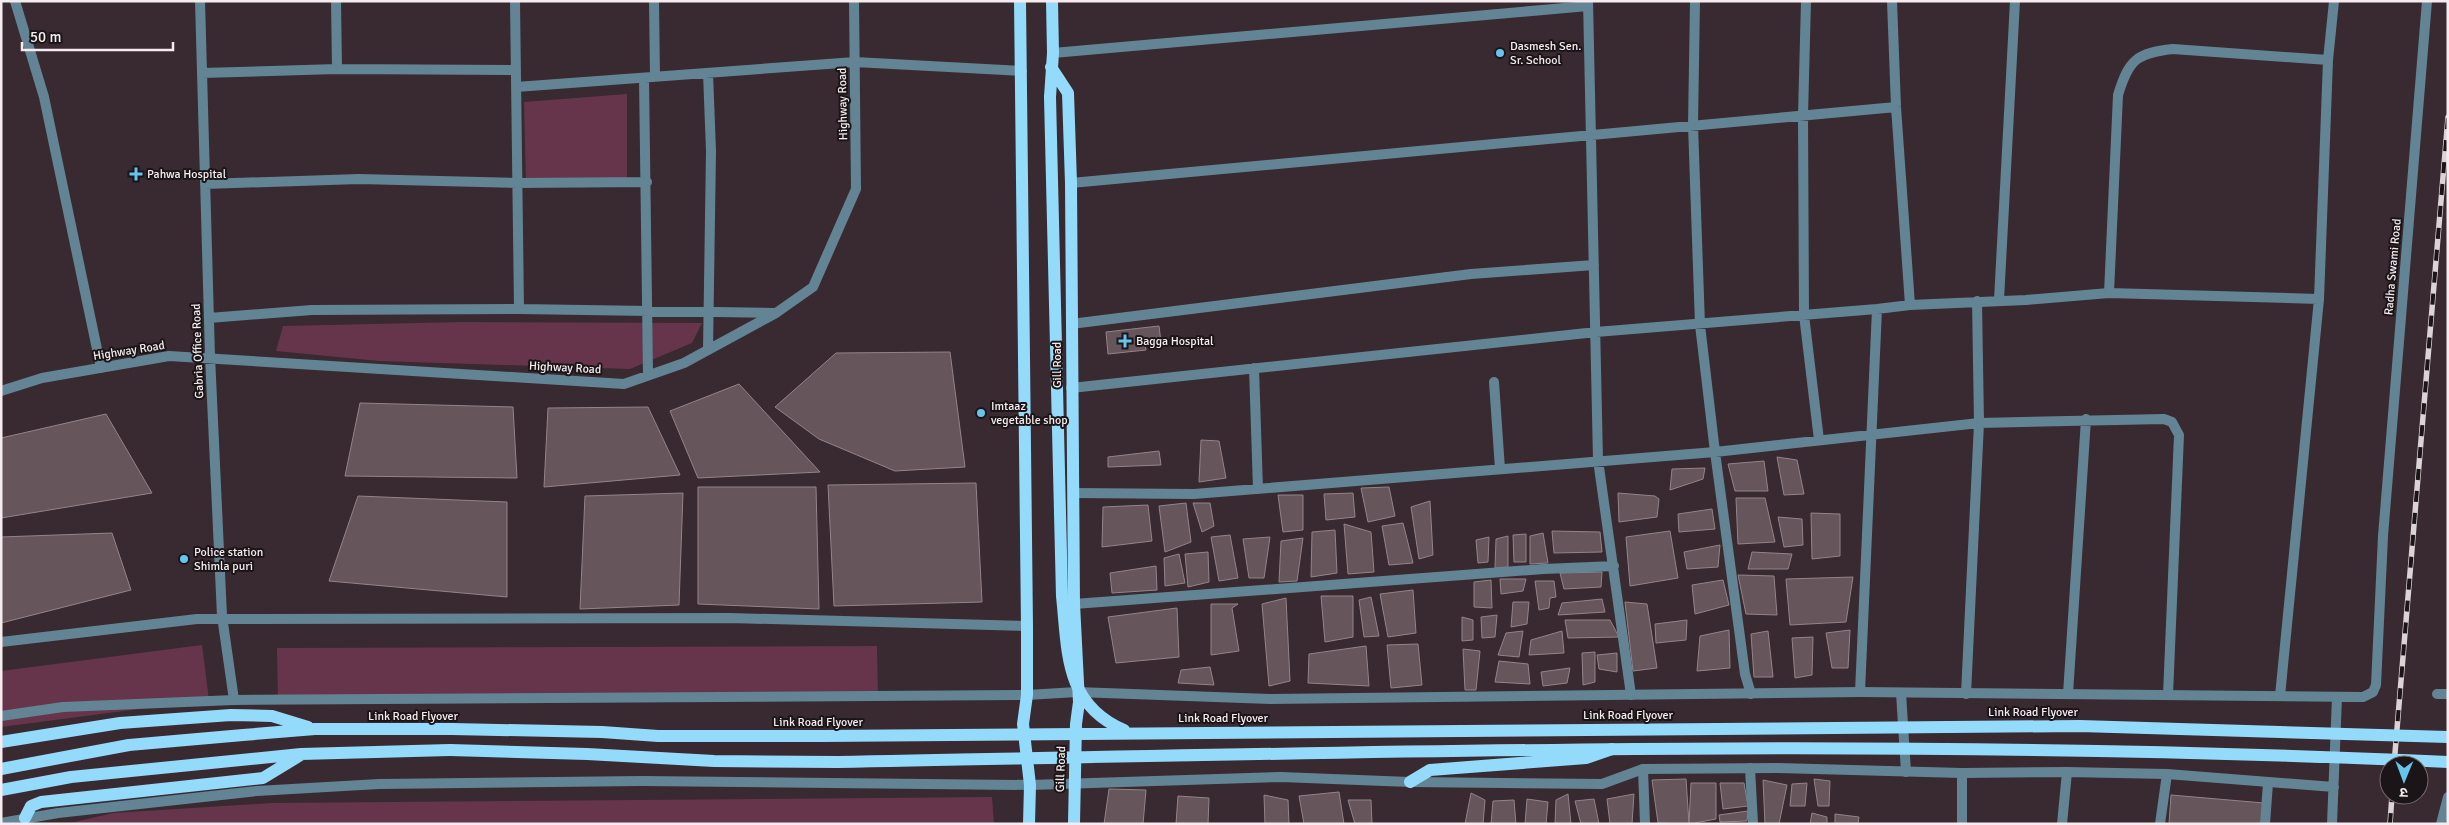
<svg xmlns="http://www.w3.org/2000/svg" width="2449" height="825" font-family="Signika,'Noto Sans Devanagari',sans-serif">
  <style>
    .green { fill: #66354b }
    .building { fill: #66565c; stroke: #94848a }
    .lines { fill: none; stroke-linecap: round; stroke-linejoin: round }
    .service { stroke: #638494; stroke-width: 10 }
    .minor { stroke: #638494; stroke-width: 10 }
    .tertiary { stroke: #638494; stroke-width: 10 }
    .primary { stroke: #94dafb; stroke-width: 12 }
    .rail-casing { stroke: #ddd2d6; stroke-width: 5.5 }
    .rail { stroke: #1b1517; stroke-width: 4; stroke-dasharray: 11; stroke-linecap: butt }
    .primary-bridge { stroke: #94dafb; stroke-width: 12 }
    .poi-dot { fill: #65c5ee; stroke: #1b1517; stroke-width: 2 }
    .labels { text-anchor: middle; dominant-baseline: central; stroke-width: 4; stroke-linejoin: round; paint-order: stroke }
    .poi-label { font-size: 12px; fill: #f6ecf0; stroke: #1b1517; text-anchor: start }
    .street-label { font-size: 12px; fill: #f6ecf0; stroke: #1b1517 }
  </style>
  <rect width="100%" height="100%" fill="#382a30"/>
  <path class="green" d="M627,94V180L526,184L524,102Z
    M463,322L702,323L692,343L630,369L379,361L276,351L283,326Z
    M202,645L209,700L1,727V671Z
    M877,646L878,698L278,700L277,648Z
    M992,797L994,824H66L113,813L272,803Z"/>
  <path class="building" d="M1159,326L1161,342L1145,343L1146,350L1108,354L1106,332Z
    M950,352L965,467L895,471L819,439L775,407L836,353Z
    M739,384L820,472L698,478L670,411Z
    M360,403L513,407L517,478L345,476Z
    M648,407L680,475L544,487L548,408Z
    M106,414L152,493L1,518V438Z
    M1201,440L1219,441L1226,478L1199,482Z
    M1159,451L1161,465L1108,467V457Z
    M1777,457L1797,460L1804,494L1784,495Z
    M1764,461L1768,491H1735L1728,464Z
    M1705,468L1703,479L1670,490L1672,469Z
    M976,483L982,602L834,606L828,485Z
    M698,487H816L819,609L698,604Z
    M1389,487L1395,516L1368,522L1361,488Z
    M683,493L679,605L580,609L585,496Z
    M1353,493L1355,517L1326,520L1324,494Z
    M1618,493L1655,496L1659,499L1657,517L1619,522Z
    M1278,495H1303V530L1283,532Z
    M358,496L507,502V597L329,581Z
    M1736,498H1765L1775,542L1738,544Z
    M1430,501L1433,555L1419,559L1411,507Z
    M1186,503L1191,542L1165,552L1159,506Z
    M1193,503H1210L1214,526L1202,532Z
    M1148,505L1152,541L1102,547L1103,507Z
    M1712,509L1715,529L1679,532L1678,514Z
    M1811,513L1840,514V556L1812,559Z
    M1778,517L1802,519L1803,545L1784,547Z
    M1403,523L1413,563L1389,565L1382,526Z
    M1344,524L1371,532L1374,572L1348,574Z
    M1335,530L1337,573L1311,577L1312,532Z
    M1552,531L1600,532L1602,552L1554,553Z
    M1670,531L1678,578L1630,586L1626,537Z
    M112,533L131,590L1,623V537Z
    M1543,533L1548,563L1530,564V536Z
    M1526,534V562H1514L1513,535Z
    M1230,535L1238,578L1219,581L1211,537Z
    M1508,536V567L1495,568L1496,539Z
    M1270,537L1264,578H1249L1243,539Z
    M1489,537L1488,562L1478,563L1476,540Z
    M1303,538L1297,581L1279,582L1281,541Z
    M1720,545L1718,567L1687,569L1684,552Z
    M1208,552L1209,582L1188,587L1185,554Z
    M1752,552L1792,554L1788,569H1748Z
    M1179,554L1185,583L1165,586L1164,558Z
    M1156,566L1157,590L1112,593L1110,573Z
    M1602,572L1601,587L1564,589L1560,573Z
    M1738,575L1774,576L1777,615L1746,614Z
    M1853,577L1846,622L1790,625L1786,579Z
    M1500,579H1526L1523,591L1501,594Z
    M1491,580L1492,608L1474,607V582Z
    M1723,580L1729,605L1695,614L1692,585Z
    M1535,581H1554L1556,597L1550,598L1549,608L1539,610Z
    M1413,590L1416,633L1388,637L1380,594Z
    M1321,596H1353V637L1325,642Z
    M1371,597L1379,636L1364,637L1359,600Z
    M1286,598L1290,681L1269,686L1262,604Z
    M1602,599L1605,612L1558,615L1562,603Z
    M1513,602H1529L1527,624L1511,627Z
    M1625,602L1647,604L1657,668L1633,671Z
    M1211,604H1238L1232,608L1239,651L1211,655Z
    M1177,608L1179,657L1116,663L1108,617Z
    M1497,615L1495,637L1482,638L1481,617Z
    M1462,617L1473,620V640L1462,641Z
    M1565,620H1610L1619,637L1568,638Z
    M1687,620L1686,640L1656,643L1655,624Z
    M1729,630L1730,668L1697,671L1700,636Z
    M1850,630L1848,668H1832L1826,633Z
    M1523,631L1519,657L1498,655L1506,633Z
    M1562,631L1564,653L1529,655L1531,640Z
    M1768,631L1773,677H1754L1751,634Z
    M1813,637L1812,675L1795,678L1792,638Z
    M1418,644L1422,685L1391,688L1387,645Z
    M1366,646L1369,686L1308,683L1309,654Z
    M1463,649L1480,651L1476,690H1465Z
    M1595,652V682L1583,685L1582,653Z
    M1617,653V672L1599,669L1597,655Z
    M1499,661L1528,664L1530,684L1495,682Z
    M1210,667L1214,685L1178,683L1181,670Z
    M1570,668L1567,683L1543,686L1541,672Z
    M1686,779L1689,824L1658,823L1652,780Z
    M1814,779L1830,781L1829,806H1818Z
    M1763,780L1787,785L1779,824H1765Z
    M1691,783H1716V819L1689,824Z
    M1720,783H1744L1748,806L1723,809Z
    M1807,783L1805,806H1790L1792,784Z
    M1109,789L1146,790L1143,824H1104Z
    M1339,792L1344,824H1304L1299,796Z
    M1471,793L1485,800L1483,824H1465Z
    M1568,794L1571,824H1555L1556,800Z
    M1634,794L1632,824H1610L1607,799Z
    M1264,795L1288,800L1289,824H1265Z
    M2171,795L2264,803L2262,824H2169Z
    M1178,796L1209,798L1208,824H1176Z
    M1527,799L1548,802L1546,824H1525Z
    M1594,799L1599,824H1581L1575,801Z
    M1348,800H1371L1372,824H1355Z
    M1514,800L1516,824H1491L1493,801Z
    M1748,811L1747,821L1720,822L1719,815Z
    M1812,813L1827,817V824H1810Z
    M1835,814L1859,817L1858,824H1835Z"/>
  <g class="lines">
    <path class="service" d="M1901,693L1906,772"/>
    <path class="minor" d="M15,1L44,97L101,368
      M200,1L210,356L222,616L234,700
      M336,1L337,69
      M515,1L519,309
      M654,1L655,77
      M1588,1L1598,460L1631,695
      M1695,1L1693,125L1700,325L1715,452L1745,674L1751,694
      M1806,1L1803,115L1804,315L1819,440
      M1892,1L1896,107L1910,305
      M1053,53L1588,6
      M202,73L337,69L516,70
      M644,78L648,375
      M516,87L855,62L1022,71
      M1071,183L1896,107
      M205,184L359,179L517,183L647,182
      M2109,293L2118,95C2129,59 2137,53 2173,49L2328,60
      M1999,300L2015,1
      M209,318L312,310L519,309L775,313
      M1071,324L1471,274L1594,265
      M708,350L711,151L708,73
      M1254,368L1258,489
      M1494,382L1500,469
      M1071,388L1596,332L1877,309L1910,305L2026,300L2109,293L2319,299
      M1,391L42,378L169,356L624,384L684,363L776,313L813,287L856,189L854,1
      M1074,493L1194,494L1715,452L1979,423L2164,419L2172,422L2179,435L2168,695
      M1074,604L1544,569L1614,566
      M1,642L197,619L730,618L1027,626
      M1860,692L1877,309
      M1966,694L1979,423L1977,301
      M2068,694L2086,419
      M2437,694H2448
      M2280,696L2319,299L2328,60L2334,1
      M1750,768L1753,824
      M1643,769L1645,824
      M1962,824V773
      M2062,824L2067,772
      M2160,824L2167,774
      M2265,824L2268,783
      M2441,824L2448,797"/>
    <path class="tertiary" d="M1,716L63,707L234,700L1027,695L1077,692L1270,699L1860,692L2363,697L2373,692L2376,685L2383,536L2427,1
      M1,823L58,813L257,791L379,784L642,781L1030,785L1281,777L1410,782L1602,784L1643,769L1777,768L1962,773L2067,772L2167,774L2334,787
      M2332,824L2337,697"/>
    <path class="primary" d="M1020,1L1027,626V695L1023,724L1030,785L1029,824
      M1051,67L1068,93L1071,183L1074,604L1079,702L1076,724L1074,824
      M1050,97L1053,53L1052,1
      M1,742L120,723L231,715L272,716L308,727
      M1,769L129,745L243,735L315,729H452
      M1410,782L1430,770L1586,758L1612,749
      M1,790L71,777L301,754L450,750
      M25,818L31,806L41,802L263,778L299,756"/>
    <defs>
      <path id="rail" d="M2394,765L2448,117
        M2390,824L2392,795"/>
    </defs>
    <use href="#rail" class="rail-casing"/>
    <use href="#rail" class="rail"/>
    <path class="primary-bridge" d="M1050,97L1062,596C1068,652 1064,704 1124,730
      M452,729L602,732L658,736H822L2080,726L2448,737
      M450,750L587,754L714,761L838,762C1374,752 1911,737 2448,762"/>
  </g>
  <g class="poi-dot">
    <circle cx="1500" cy="53" r="5"/>
    <path d="M133.5 166.5h5v5h5v5h-5v5h-5v-5h-5v-5h5z"/>
    <path d="M1122.5 333.5h5v5h5v5h-5v5h-5v-5h-5v-5h5z"/>
    <circle cx="981" cy="413" r="5"/>
    <circle cx="184" cy="559" r="5"/>
  </g>
  <g class="labels">
    <g class="poi-label">
      <text x="1510" y="46">Dasmesh Sen.<tspan x="1510" dy="14">Sr. School</tspan></text>
      <text x="147" y="174">Pahwa Hospital</text>
      <text x="1136" y="341">Bagga Hospital</text>
      <text x="991" y="406">Imtaaz<tspan x="991" dy="14">vegetable shop</tspan></text>
      <text x="194" y="552">Police station<tspan x="194" dy="14">Shimla puri</tspan></text>
    </g>
    <g class="street-label">
      <text transform="translate(843 104) rotate(-91)">Highway Road</text>
      <text transform="translate(2393 267) rotate(-85)">Radha Swami Road</text>
      <text transform="translate(129 351) rotate(-9)">Highway Road</text>
      <text transform="translate(198 351) rotate(-92)">Gabria Office Road</text>
      <text transform="translate(1057 365) rotate(-90)">Gill Road</text>
      <text transform="translate(565 368) rotate(3)">Highway Road</text>
      <text x="2033" y="712">Link Road Flyover</text>
      <text x="1628" y="715">Link Road Flyover</text>
      <text x="413" y="716">Link Road Flyover</text>
      <text x="1223" y="718">Link Road Flyover</text>
      <text x="818" y="722">Link Road Flyover</text>
      <text transform="translate(1061 769) rotate(-88)">Gill Road</text>
    </g>
  </g>
  <rect width="2449" height="825" fill="none" stroke="#f6ecf0" stroke-width="5"/>
  <g transform="translate(2404 780) rotate(181)"><circle r="24" fill="#1b1517" stroke="#736b6e"/>
  <path d="M0-4L9 19L0 12L-9 19Z" fill="#65c5ee"/>
  <text y="-8" font-size="14" font-weight="bold" text-anchor="middle" fill="#f6ecf0">उ</text>
  </g>
  <path d="M22 42v8h151v-8" fill="none" stroke="#f6ecf0" stroke-width="2.5"/>
  <text x="30" y="42" font-size="15" fill="#f6ecf0" stroke="#1b1517" stroke-width="4" paint-order="stroke">50 m</text>
</svg>
